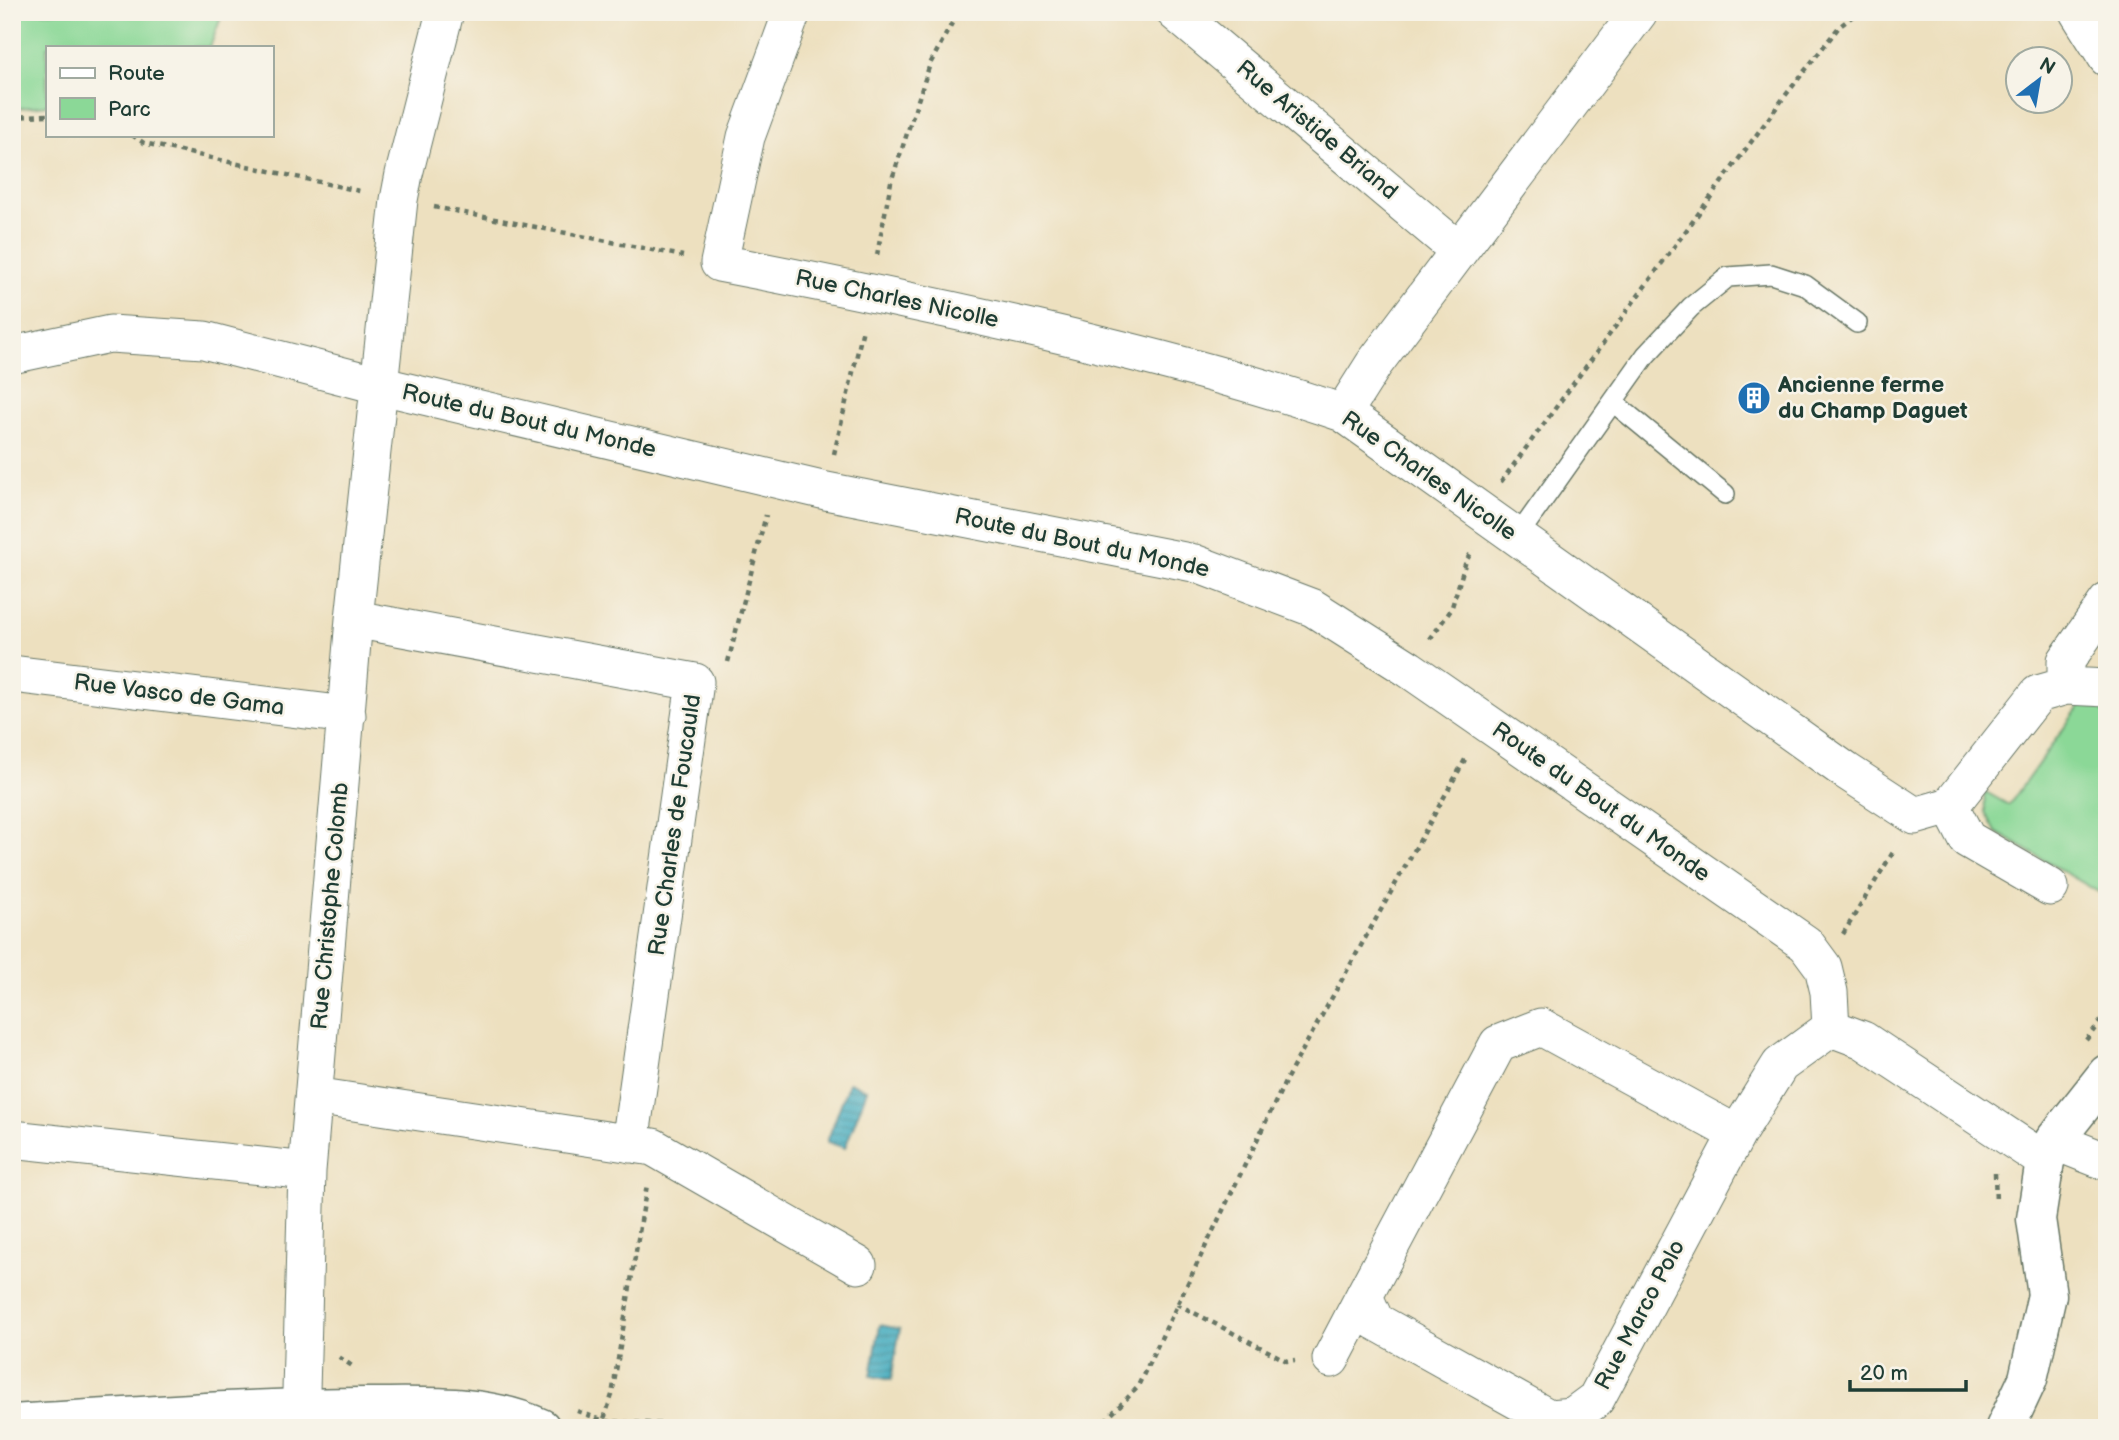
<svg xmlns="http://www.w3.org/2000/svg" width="2119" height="1440" font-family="'Balsamiq Sans',sans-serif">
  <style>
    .green { fill: #8bd897; stroke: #558a66; stroke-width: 2 }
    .water { fill: url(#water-rules); stroke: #2e7378; stroke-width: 2 }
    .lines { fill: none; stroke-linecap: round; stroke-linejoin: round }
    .service-casing { stroke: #677665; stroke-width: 22 }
    .minor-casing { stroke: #677665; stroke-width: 39 }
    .tertiary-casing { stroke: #677665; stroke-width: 41 }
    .path { stroke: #677665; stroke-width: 4.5; stroke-dasharray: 5 5; stroke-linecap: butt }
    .service { stroke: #fff; stroke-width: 19 }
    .minor { stroke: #fff; stroke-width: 37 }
    .tertiary { stroke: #fff; stroke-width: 38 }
    .labels { text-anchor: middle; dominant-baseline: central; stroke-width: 5; stroke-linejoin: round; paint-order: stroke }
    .street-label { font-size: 23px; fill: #1f3d34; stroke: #f7f3e8 }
    .poi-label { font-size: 23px; font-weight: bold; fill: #1f3d34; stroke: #f7f3e8; text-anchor: start }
  </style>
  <defs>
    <pattern id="water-rules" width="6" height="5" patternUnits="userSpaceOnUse" patternTransform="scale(1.75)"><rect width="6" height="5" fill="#3da9bd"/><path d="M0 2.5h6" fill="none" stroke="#338b9a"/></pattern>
  </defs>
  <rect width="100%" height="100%" fill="#f7f3e8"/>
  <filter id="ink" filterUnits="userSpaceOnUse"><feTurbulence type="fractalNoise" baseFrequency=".0143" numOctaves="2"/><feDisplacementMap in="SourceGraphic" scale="14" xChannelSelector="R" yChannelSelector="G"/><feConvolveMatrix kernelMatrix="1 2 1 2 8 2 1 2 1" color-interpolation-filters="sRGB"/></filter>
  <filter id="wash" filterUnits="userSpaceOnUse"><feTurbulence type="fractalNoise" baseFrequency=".00686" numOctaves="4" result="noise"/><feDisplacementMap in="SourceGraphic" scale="28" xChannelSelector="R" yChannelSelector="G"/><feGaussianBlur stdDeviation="1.57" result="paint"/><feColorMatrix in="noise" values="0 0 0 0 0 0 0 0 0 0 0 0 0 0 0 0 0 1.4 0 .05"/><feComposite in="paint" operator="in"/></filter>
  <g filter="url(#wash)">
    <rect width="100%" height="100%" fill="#ede0bf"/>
    <path class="green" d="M12,12H223L210,47H47V105L12,109Z
      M2081,704H2107V897L1996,832L1985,812L1984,791L2009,805Z"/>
    <path class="water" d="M849,1082L867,1090L845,1148L827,1142Z
      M880,1325L900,1329L891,1380L871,1376Z"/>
  </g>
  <g filter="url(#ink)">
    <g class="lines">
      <defs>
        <path id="service" d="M1613,402L1725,494
          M1517,537L1646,355L1691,307L1728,277L1771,274L1805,285L1857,323"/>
        <path id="minor" d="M792,12L746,137L719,263C825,283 930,305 1036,329C1140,353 1242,379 1343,413L1846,771L1915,816L1950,806L2038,694L2066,686L2107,688
          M1175,12L1458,250
          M2078,12L2107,58
          M12,355L110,334L204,340L378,385L826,491L1194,563L1313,608L1409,669L1806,944L1823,967L1829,992L1831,1028
          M1343,413L1374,364L1639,12
          M354,619L695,682L630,1144
          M12,674L347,715
          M2066,686V661L2107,602
          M1950,806L1967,839L2050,887
          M1831,1028L1863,1040L2045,1161
          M314,1096L653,1147L858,1265
          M1737,1134L1541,1027L1498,1044L1364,1296L1375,1321L1549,1418L1573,1416L1596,1399L1737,1134L1780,1065L1831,1028
          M12,1139L307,1171
          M2054,1141L2107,1162
          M1331,1359L1364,1296
          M300,1428L307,1171L354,619L399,200L404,174L445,12"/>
        <path id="tertiary" d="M12,1424C131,1417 250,1407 368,1407C426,1407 487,1403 541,1428
          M2005,1428L2028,1379L2047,1295L2036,1219L2045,1161L2054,1141L2107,1074"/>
      </defs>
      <use href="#service" class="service-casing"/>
      <use href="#minor" class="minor-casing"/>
      <use href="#tertiary" class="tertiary-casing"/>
      <path class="path" d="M12,23L22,12
        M12,117L47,115
        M132,135L144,143L364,192
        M434,207L683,256
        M877,255L891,182L930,64L958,12
        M834,454L863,329
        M1501,482L1785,96L1839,27L1858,12
        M1430,639L1451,610L1466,561L1473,550
        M728,662L766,515
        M1843,934L1895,849
        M2086,1040L2107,1013
        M1995,1173L1996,1203
        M1177,1304L1287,1361L1295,1360
        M339,1357L355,1368
        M577,1411L604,1421L741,1428
        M601,1428L612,1395L647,1185
        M1098,1428L1137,1388L1287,1078L1467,756"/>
      <use href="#service" class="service"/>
      <use href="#minor" class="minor"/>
      <use href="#tertiary" class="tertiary"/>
    </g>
  </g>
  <defs>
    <symbol id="building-disc" viewBox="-11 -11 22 22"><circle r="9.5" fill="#1f6fb2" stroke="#f7f3e8"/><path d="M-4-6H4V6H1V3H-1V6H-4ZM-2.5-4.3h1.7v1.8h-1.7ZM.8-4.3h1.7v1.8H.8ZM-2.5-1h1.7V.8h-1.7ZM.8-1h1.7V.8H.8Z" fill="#fff"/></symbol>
  </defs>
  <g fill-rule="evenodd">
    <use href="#building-disc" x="1735" y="379" width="38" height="38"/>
  </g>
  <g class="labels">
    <g class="street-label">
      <text transform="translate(1317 130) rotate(40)">Rue Aristide Briand</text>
      <text transform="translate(897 299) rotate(12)">Rue Charles Nicolle</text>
      <text transform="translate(529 421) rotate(13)">Route du Bout du Monde</text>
      <text transform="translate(1429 476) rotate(35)">Rue Charles Nicolle</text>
      <text transform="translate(1082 543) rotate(12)">Route du Bout du Monde</text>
      <text transform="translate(179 695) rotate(7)">Rue Vasco de Gama</text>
      <text transform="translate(1601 802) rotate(35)">Route du Bout du Monde</text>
      <text transform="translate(675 825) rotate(-82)">Rue Charles de Foucauld</text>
      <text transform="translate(330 906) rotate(-85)">Rue Christophe Colomb</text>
      <text transform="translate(1640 1315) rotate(-62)">Rue Marco Polo</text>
    </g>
    <g class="poi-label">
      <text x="1778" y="385">Ancienne ferme<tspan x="1778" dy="26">du Champ Daguet</tspan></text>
    </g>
  </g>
  <rect width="2119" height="1440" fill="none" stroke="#f7f3e8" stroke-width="42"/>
  <rect x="46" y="46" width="228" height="91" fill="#f7f3e8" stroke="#a1aaa0" stroke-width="2"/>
  <rect x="60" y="68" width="35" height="10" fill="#ffffff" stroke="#a1aaa0" stroke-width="2"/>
  <text x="108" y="80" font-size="21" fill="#1f3d34">Route</text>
  <rect x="60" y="98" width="35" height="21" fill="#8bd897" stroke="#a1aaa0" stroke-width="2"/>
  <text x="108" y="116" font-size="21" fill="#1f3d34">Parc</text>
  <g transform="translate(2039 80) rotate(31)"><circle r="33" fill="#f7f3e8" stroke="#a1aaa0" stroke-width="2"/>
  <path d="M0-5L12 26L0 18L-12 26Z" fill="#1f6fb2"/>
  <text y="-10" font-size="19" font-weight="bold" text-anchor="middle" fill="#1f3d34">N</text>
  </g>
  <path d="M1850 1380v10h116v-10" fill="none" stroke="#1f3d34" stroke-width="3.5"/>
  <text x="1860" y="1380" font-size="21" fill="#1f3d34" stroke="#f7f3e8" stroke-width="5" paint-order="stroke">20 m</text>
</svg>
